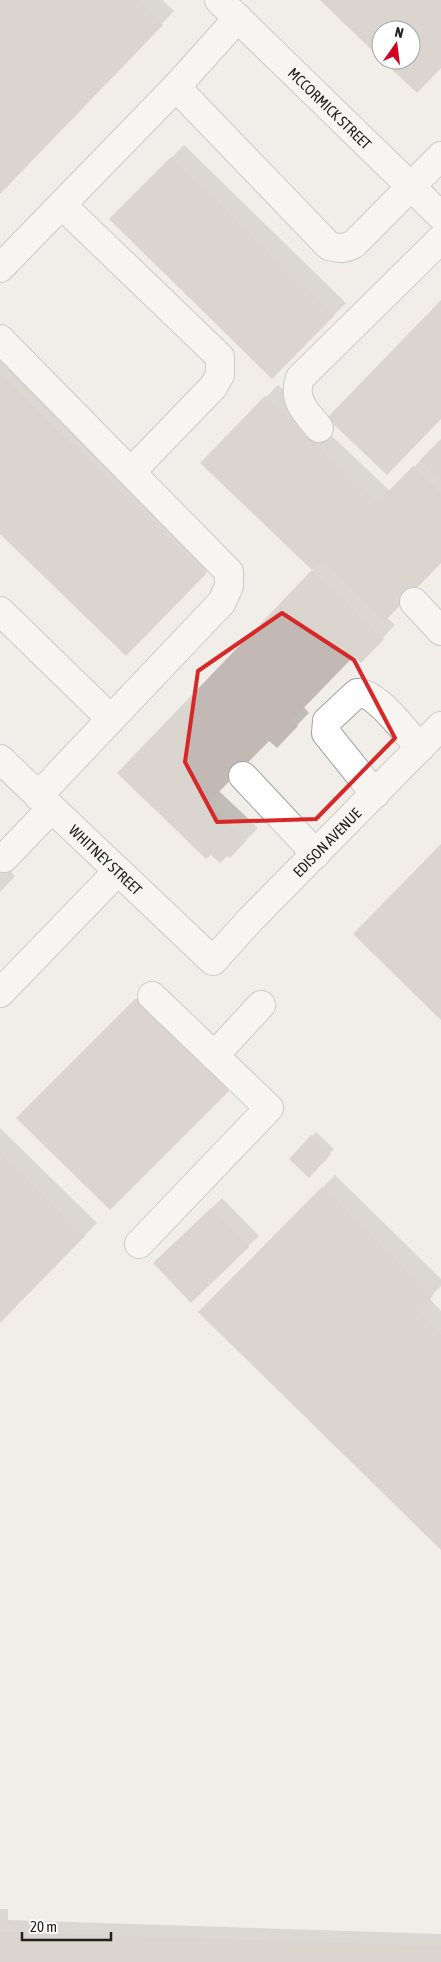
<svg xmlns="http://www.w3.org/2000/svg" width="441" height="1962" font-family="'Asap Condensed',sans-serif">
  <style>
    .shadow { fill: #0003 }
    .building { fill: #c2b8b4 }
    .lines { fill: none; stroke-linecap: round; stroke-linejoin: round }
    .minor-casing { stroke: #a2a2a2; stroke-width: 30 }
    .minor { stroke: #fff; stroke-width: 28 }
    .marked { fill: none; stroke: #d62828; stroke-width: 4; stroke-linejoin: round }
    .labels { text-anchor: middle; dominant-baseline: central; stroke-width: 4; stroke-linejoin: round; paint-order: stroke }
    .street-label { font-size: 15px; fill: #212121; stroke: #fff }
  </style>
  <rect width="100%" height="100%" fill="#f1ede8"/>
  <path class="shadow" d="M0,0H162L174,11L0,193Z
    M184,145L346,303L272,377L110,219Z
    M0,350L217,561L126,654L0,532Z
    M278,385L390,491L441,440V562L387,618L395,625L361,661L354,655L304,707L309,713L277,746L269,739L219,791L258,828L230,857L118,773L314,570L202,463Z
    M0,861L15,876L0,892Z
    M148,987L240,1078L110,1209L18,1118Z
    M0,1128L97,1223L0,1321Z
    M316,1132L334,1149L309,1176L291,1159Z
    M335,1175L441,1279V1286L429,1298L441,1311V1549L200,1312Z
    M222,1198L259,1236L191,1301L165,1253Z
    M0,1909H8V1920L441,1934V1962H0Z"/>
  <path class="building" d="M0,0H137L163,25L0,194Z
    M320,0H441V68L417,93L382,60H411V30H381V59Z
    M171,157L334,316L272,379L109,219Z
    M441,300V419L387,475L327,418Z
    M0,374L206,574L126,656L0,534Z
    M265,396L377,503L413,466L441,493V563L385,621L322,561L312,570L200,463Z
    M441,439V480L420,460Z
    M312,570L384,639L361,663L354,656L292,720L298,726L277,748L269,741L207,804L246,841L230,858L227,856L220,863L211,855L206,859L117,773Z
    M441,844V1020L353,934Z
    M135,999L229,1091L110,1210L16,1118Z
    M311,1135L331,1154L309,1178L289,1159Z
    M0,1152L85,1236L0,1323Z
    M322,1187L433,1296L417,1312L441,1335V1550L198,1312Z
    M211,1208L249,1247L191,1303L153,1263Z
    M0,1932L441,1946V1962H0Z"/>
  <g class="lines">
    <defs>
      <g id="minor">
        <path id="s1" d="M219,0L441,216"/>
        <path d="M176,87L329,246C339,249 344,249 354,244L441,156"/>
        <path d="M62,205L220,357V375L213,387L131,472"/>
        <path d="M0,268L176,87L238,18"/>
        <path d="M0,339L229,572V586L222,602L38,796"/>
        <path d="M319,428C306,412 292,400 300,378L441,239"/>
        <path d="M414,602L441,631"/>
        <path d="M0,611L111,719"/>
        <path id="s2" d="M0,759L213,961L251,919L441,726"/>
        <path d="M243,776L316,854"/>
        <path d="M375,794L326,733L327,721L357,693C376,691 407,734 420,748"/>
        <path d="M4,858L51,809"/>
        <path d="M0,993L118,871"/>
        <path d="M214,1056L261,1005"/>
        <path d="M139,1244L269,1108L152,996"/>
      </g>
    </defs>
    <use href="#minor" class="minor-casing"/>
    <use href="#minor" class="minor"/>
  </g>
  <path d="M0 0H441V1962H0ZM282,613L354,660L395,738L316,819L217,822L185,762L198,671Z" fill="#f1ede8" fill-opacity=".55" fill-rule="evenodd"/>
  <path class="marked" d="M282,613L354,660L395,738L316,819L217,822L185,762L198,671Z"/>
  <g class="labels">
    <g class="street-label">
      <text stroke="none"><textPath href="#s1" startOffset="155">MCCORMICK STREET</textPath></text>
      <text stroke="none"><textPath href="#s2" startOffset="458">EDISON AVENUE</textPath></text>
      <text stroke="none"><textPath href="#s2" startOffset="146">WHITNEY STREET</textPath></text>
    </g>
  </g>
  <g transform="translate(396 45) rotate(14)"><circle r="24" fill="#ffffff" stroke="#a6a6a6"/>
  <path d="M0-4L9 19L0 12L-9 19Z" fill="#cf031e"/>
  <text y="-8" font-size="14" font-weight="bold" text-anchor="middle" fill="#212121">N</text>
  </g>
  <path d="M22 1932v8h89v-8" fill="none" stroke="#212121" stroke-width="2.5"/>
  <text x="30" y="1932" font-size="15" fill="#212121" stroke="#ffffff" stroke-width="4" paint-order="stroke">20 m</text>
</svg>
